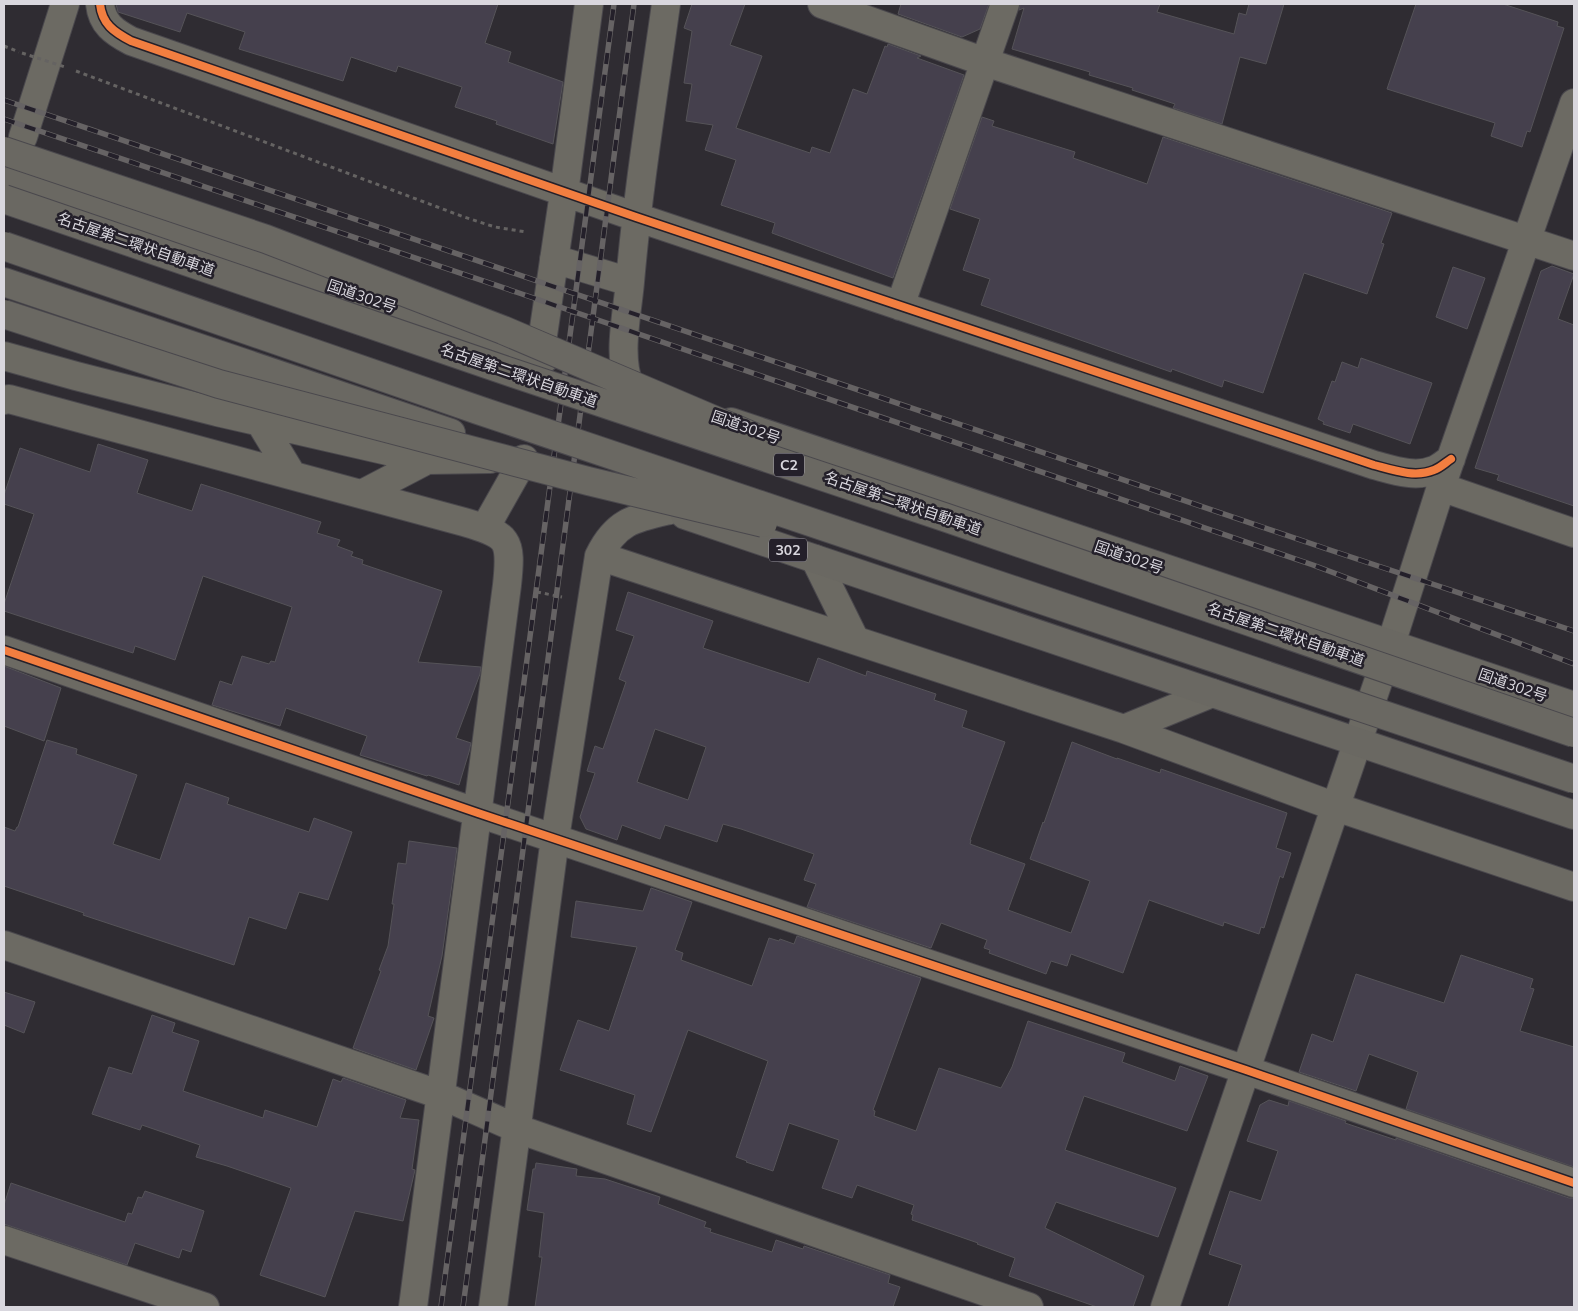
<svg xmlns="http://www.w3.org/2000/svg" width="1578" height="1311" font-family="Mulish,'Noto Sans JP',sans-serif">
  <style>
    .building { fill: #45404d; stroke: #555358; fill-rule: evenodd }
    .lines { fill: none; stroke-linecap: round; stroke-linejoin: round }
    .minor-casing { stroke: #4a484d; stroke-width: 30 }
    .highway-casing { stroke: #4a484d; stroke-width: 30 }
    .path { stroke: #656362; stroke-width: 3; stroke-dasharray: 4 4; stroke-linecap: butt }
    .minor { stroke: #6c6a63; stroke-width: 28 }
    .highway { stroke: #6a6862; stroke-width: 28 }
    .rail-casing { stroke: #666364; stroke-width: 5.5 }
    .rail { stroke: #24202a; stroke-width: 4; stroke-dasharray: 11; stroke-linecap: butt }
    .highway-bridge-casing { stroke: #4a484d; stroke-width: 30; stroke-linecap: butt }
    .path-bridge { stroke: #656362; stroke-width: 3; stroke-dasharray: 4 4; stroke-linecap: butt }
    .highway-bridge { stroke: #6a6862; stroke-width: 28 }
    .cycleway-casing { stroke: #24202a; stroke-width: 11 }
    .cycleway { stroke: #f27e40; stroke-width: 8 }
    .labels { text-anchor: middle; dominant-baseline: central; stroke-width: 5; stroke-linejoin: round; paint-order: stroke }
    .shield { fill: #24202a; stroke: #a3a0a8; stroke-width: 1 }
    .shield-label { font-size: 14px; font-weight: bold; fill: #d9d7de }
    .street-label { font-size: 15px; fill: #d9d7de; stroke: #24202a }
  </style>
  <rect width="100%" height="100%" fill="#2f2c32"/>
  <path class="building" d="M116,4H498L485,43L511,52L508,62L563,82L553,144L496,124L497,121L455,107L462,87L398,66L396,72L351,57L343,81L239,49L245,32L187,13L180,32L118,12Z
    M692,4H745L730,45L762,56L736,128L810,153L812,147L830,153L853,89L867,94L885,46L887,47L888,44L921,56L917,58L964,75L893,278L772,233L775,223L721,205L736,160L705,150L713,125L686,121L692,84L684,83L692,31L684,28Z
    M901,4H989L980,29L962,37L898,14Z
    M1020,4H1160L1157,12L1234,34L1239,13L1246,15L1249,4H1284L1266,64L1240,57L1222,124L1173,108L1175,104L1132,90L1133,88L1089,75L1090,72L1012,49L1024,8L1019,10Z
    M1416,4H1503L1558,22L1557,26L1564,28L1530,132L1527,131L1522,147L1491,136L1495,123L1387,89Z
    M982,117L994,121L992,126L1075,152L1073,158L1147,184L1163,137L1392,213L1381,243L1384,244L1367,294L1304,273L1263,393L1224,380L1222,387L1172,369L1171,372L981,305L990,279L963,270L980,219L950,209Z
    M1552,266L1574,274L1558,319L1574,325V506L1497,480L1499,475L1475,468L1541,271Z
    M1453,267L1485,278L1467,329L1436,317Z
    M1361,358L1432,383L1410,444L1353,424L1350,433L1323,424L1324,422L1318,419L1332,381L1335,382L1342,362L1358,368Z
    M98,444L148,460L137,493L192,511L201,484L321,522L317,533L340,540L337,546L353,552L351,556L363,560L362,564L442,591L418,662L481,667L480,674L456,738L471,743L469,752L459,785L428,775L427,776L360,755L367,736L286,708L280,726L212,705L220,681L232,685L242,656L269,664L271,661L275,662L292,607L203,576L175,660L135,646L133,653L4,611V604L34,514L4,504V495L20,448L90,472Z
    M628,592L713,621L703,648L809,683L818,658L866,676L867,671L936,694L934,700L967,711L962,727L1005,742L970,840H971L970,844L1025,864L1008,910L1071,933L1090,881L1030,859L1043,822L1044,823L1072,742L1117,759V758L1160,773L1161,769L1287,813L1276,848L1291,853L1283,878L1280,876L1264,928L1261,927L1259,934L1224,922L1223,926L1149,900L1123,973L1071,954L1067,966L1051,961L1046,974L989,953L990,950L984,948L987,940L941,923L931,948L807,907L816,884L804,880L814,854L741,829L723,824L717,842L665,825L660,839L622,825L617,840L586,829L580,817L595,773L587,771L595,746L603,749L626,682L619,679L634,636L616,630ZM655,729L706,747L688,800L637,782Z
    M4,666L61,688L44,741L4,726Z
    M47,740L77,749L76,754L137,775L113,844L160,860L186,783L229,798L227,804L309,832L314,818L352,832L328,900L299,892L286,929L249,917L234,965L83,915L84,913L4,886V827L15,831L17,827H18Z
    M409,841L457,848L442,956L428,1016L434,1018L416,1070L353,1048L381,971L379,970L388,946L394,904H392L398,863L406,864Z
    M651,888L692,902L675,950L683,953L681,960L752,986L769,938L779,941L780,939L794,944L797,936L921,978L873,1110L875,1111L874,1116L916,1131L939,1068L1001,1088L1012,1067L1028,1021L1125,1053L1122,1062L1175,1081L1180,1066L1208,1076L1187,1131L1084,1096L1065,1150L1176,1188L1158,1237L1056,1202L1045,1228L1144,1276L1133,1307H1097L1009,1276L1015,1258L977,1244L978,1243L912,1220L913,1215L911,1214L914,1205L857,1185L852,1198L822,1188L839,1140L789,1123L773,1171L746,1162L747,1161L736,1157L768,1061L688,1030L651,1132L627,1124L635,1095L560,1070L578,1020L609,1031L637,947L571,937L576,901L643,911Z
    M1461,955L1533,979L1530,988L1534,989L1520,1031L1574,1047V1167L1406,1109L1418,1072L1369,1054L1356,1091L1299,1072L1312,1034L1333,1042L1356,974L1444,1003Z
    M4,992L35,1002L24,1033L4,1025Z
    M152,1015L175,1023L172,1032L199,1041L183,1091L263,1118L265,1110L317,1127L333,1079L341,1082L343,1078L406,1100L400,1118L419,1120L412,1169L415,1170L403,1221L355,1211L325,1297L260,1275L291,1188L227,1166L196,1157L200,1145L142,1125L140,1130L92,1114L109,1067L132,1074Z
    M1269,1100L1288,1106L1289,1101L1346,1121L1345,1123L1396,1140V1138L1569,1198H1574V1307H1228L1242,1265L1209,1254L1230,1191L1261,1201L1278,1151L1247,1141L1260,1105Z
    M536,1163L577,1169L576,1176L605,1179L660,1197L658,1204L706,1222L704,1227L711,1229L710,1232L772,1252L776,1240L803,1249L804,1246L890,1275L888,1283L900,1287L893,1307H535L542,1257H539L544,1213L527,1210L533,1169H535Z
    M11,1183L125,1222L128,1213L132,1214L138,1197L142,1198L145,1191L204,1211L191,1252L182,1249L179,1258L135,1243L127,1265L4,1224V1205Z"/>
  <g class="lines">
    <defs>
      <path id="minor" d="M100,4C102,24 114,32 131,41L636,217L1374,465C1393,470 1415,478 1434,470C1440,468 1445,463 1451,459
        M822,4L985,62L1574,256
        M23,137L65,4
        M554,259L630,282
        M900,306L1005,4
        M525,353L543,335L564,193L589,4
        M4,356L76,376L217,412L427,460L490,459
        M630,387C617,356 627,316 630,282C638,189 653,97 666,4
        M4,400L9,399L464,522C509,535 512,539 507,585L413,1307
        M260,422L292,475
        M1441,487L1574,533
        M362,494L427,460
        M485,528L524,459
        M599,556L1124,729L1336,807L1574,887
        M815,559L855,640
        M4,650L478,813L1246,1070L1574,1183
        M1124,729L1212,693
        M4,945L441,1095L518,1129L1029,1307
        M4,1240L205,1307
        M493,1307L555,838L599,556C616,521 635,518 670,510
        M1165,1307L1391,644L1441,487L1574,103"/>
      <path id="highway" d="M4,173L544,359
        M4,282L451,433
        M731,422L1574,706
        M685,515L1574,815"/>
    </defs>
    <use href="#minor" class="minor-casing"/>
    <use href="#highway" class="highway-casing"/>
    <path class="path" d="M4,46L19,52
      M76,71L464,217L495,227L526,232
      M537,592L562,597"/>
    <use href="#minor" class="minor"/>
    <use href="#highway" class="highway"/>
    <defs>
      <path id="rail" d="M4,100L1327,549L1574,631
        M4,119L519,293L1313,565L1574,664
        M441,1307L614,4
        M463,1307L634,4"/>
    </defs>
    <use href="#rail" class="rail-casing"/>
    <use href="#rail" class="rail"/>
    <defs>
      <path id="highway-bridge" d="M4,151L266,239L503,330L754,437
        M4,199L513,373L944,517L1574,733
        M4,246L478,410L1574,779
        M4,314L219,384L588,481L763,523"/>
    </defs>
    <use href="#highway-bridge" class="highway-bridge-casing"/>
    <path class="path-bridge" d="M22,53L65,67"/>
    <use href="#highway-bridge" class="highway-bridge"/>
    <defs>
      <path id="cycleway" d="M100,4C102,24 114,32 131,41L636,217L1374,465C1393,470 1415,478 1434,470C1440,468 1445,463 1451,459
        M4,650L478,813L1246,1070L1574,1183"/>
    </defs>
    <use href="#cycleway" class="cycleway-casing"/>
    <use href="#cycleway" class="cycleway"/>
  </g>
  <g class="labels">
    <g class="shield">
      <rect x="774" y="453.5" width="30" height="23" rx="4"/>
      <rect x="769" y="538.5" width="38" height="23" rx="4"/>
    </g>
    <g class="shield-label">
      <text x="789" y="465">C2</text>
      <text x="788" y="550">302</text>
    </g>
    <g class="street-label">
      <text transform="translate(136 244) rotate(19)">名古屋第二環状自動車道</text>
      <text transform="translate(362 296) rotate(19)">国道302号</text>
      <text transform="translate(519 375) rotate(19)">名古屋第二環状自動車道</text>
      <text transform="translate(746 427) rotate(19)">国道302号</text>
      <text transform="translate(903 503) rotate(19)">名古屋第二環状自動車道</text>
      <text transform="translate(1129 557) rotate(19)">国道302号</text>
      <text transform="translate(1286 634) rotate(19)">名古屋第二環状自動車道</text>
      <text transform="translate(1513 685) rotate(19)">国道302号</text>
    </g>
  </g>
  <rect width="1578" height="1311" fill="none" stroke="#d9d7de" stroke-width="10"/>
</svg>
